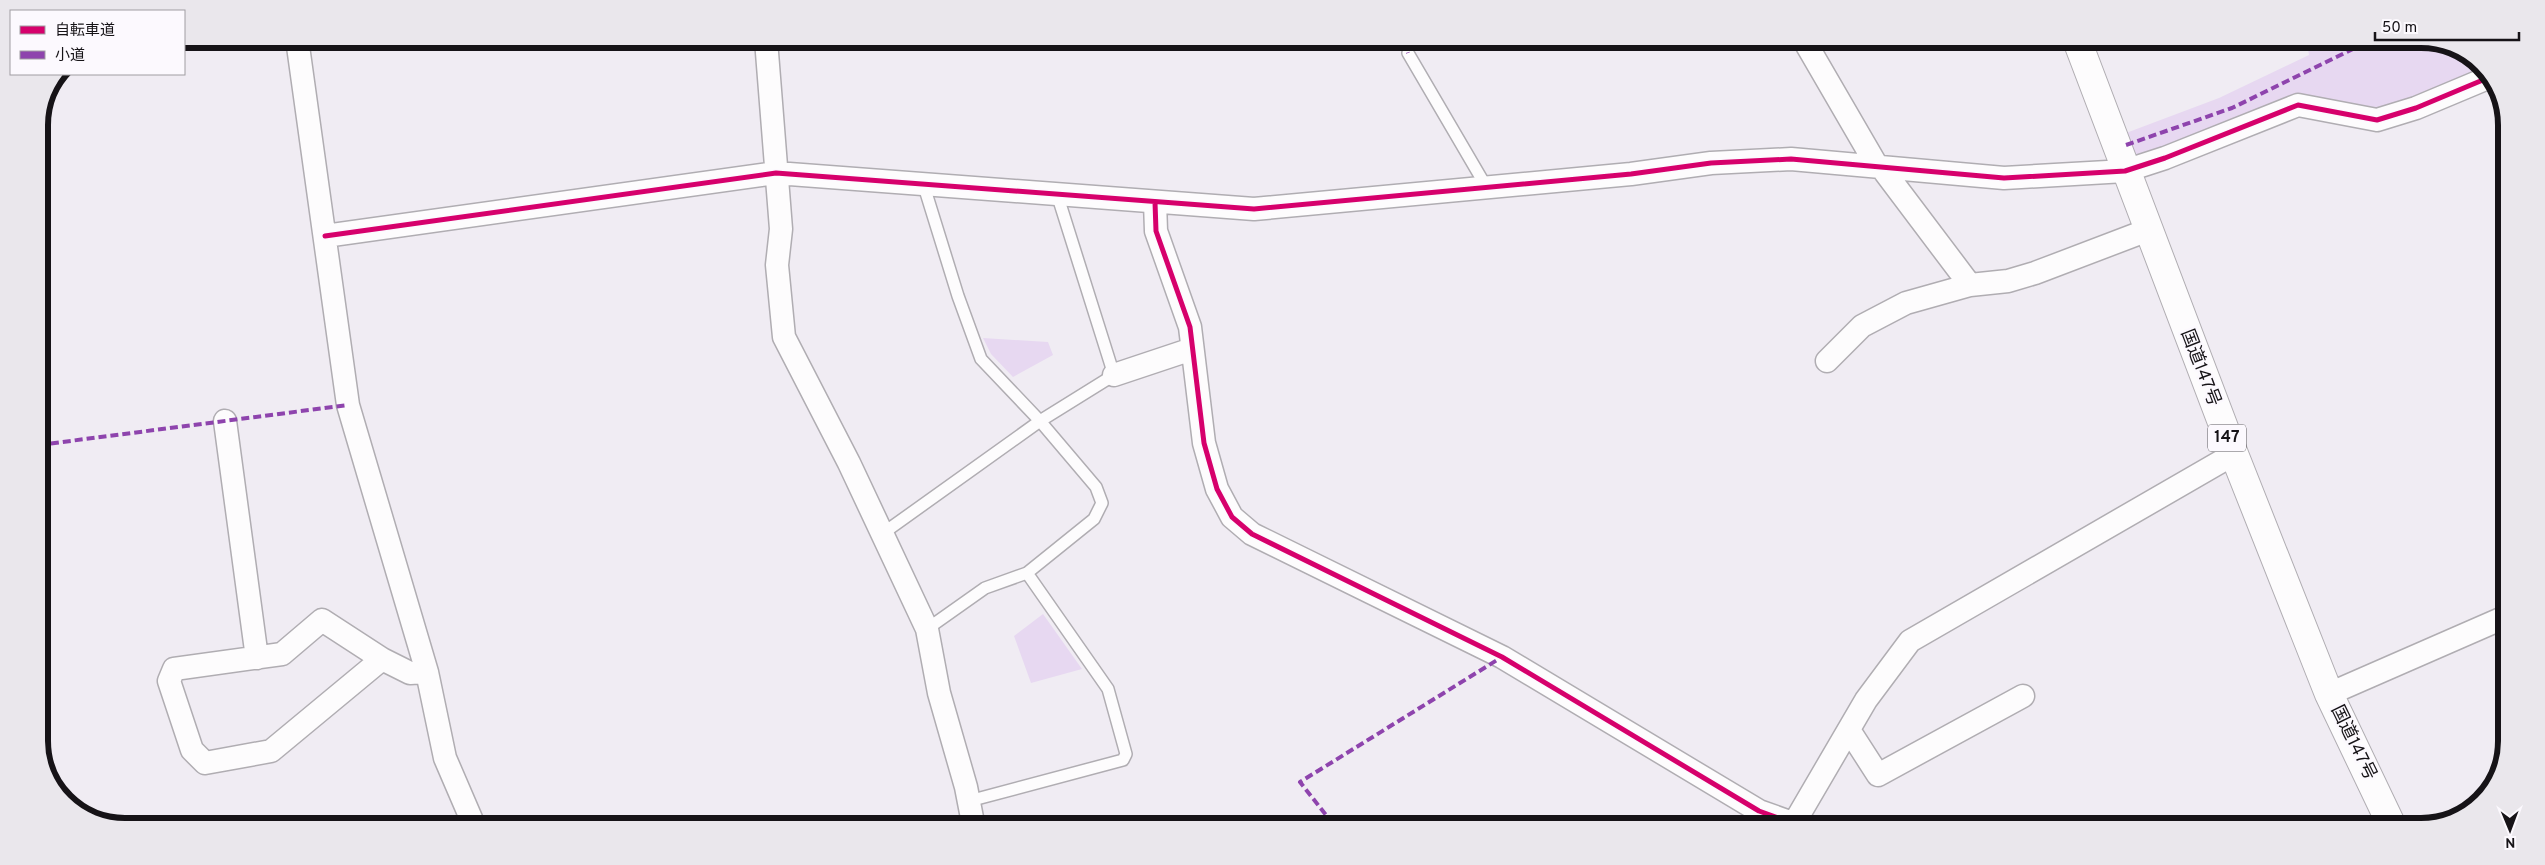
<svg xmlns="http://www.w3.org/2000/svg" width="2545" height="865" font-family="Overpass,'Noto Sans JP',sans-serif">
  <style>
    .green { fill: #e7d8f1 }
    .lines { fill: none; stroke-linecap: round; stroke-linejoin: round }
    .lane-casing { stroke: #b0adb2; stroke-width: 14 }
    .street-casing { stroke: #b0adb2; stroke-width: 25 }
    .highway-casing { stroke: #b0adb2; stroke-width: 30 }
    .lane { stroke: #fdfcfd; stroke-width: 11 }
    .street { stroke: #fdfcfd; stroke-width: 22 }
    .highway { stroke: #fdfcfd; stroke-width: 28 }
    .quiet { stroke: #8e44ad; stroke-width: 4; stroke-dasharray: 8 4; stroke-linecap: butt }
    .cycleway-casing { stroke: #fcf9fe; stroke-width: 8 }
    .cycleway { stroke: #d6006c; stroke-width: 5 }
    .labels { text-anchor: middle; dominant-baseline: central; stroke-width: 5; stroke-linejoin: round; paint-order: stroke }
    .shield { fill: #fcf9fe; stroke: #5b585c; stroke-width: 1 }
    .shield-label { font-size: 16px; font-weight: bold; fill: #161317 }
    .street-label { font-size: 18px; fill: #161317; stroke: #fcf9fe }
    .rim { fill: none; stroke: #161317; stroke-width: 6 }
  </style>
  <rect width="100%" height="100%" fill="#f0ecf3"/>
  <path class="green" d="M2307,43H2448L2486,71L2375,112L2292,98L2136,158L2126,133L2219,98L2309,55Z
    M983,338L1048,342L1053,355L1013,377L991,354Z
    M1043,614L1082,669L1031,683L1014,636Z"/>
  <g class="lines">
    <defs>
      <path id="lane" d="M1408,53L1487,188
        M923,183L958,296L981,359L1040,421L1096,487L1102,503L1094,519L1027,573L985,588L927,629
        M882,534L1040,421L1114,375L1057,194
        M969,801L1123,760L1126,754L1108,689L1027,573"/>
      <path id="street" d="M297,39L348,405L427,672L445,758L473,823
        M766,40L781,229L777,265L784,337L849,463L927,629L939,693L966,787L973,823
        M1805,42L1877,166
        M1155,202L1156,231L1190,327L1204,443L1217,489L1232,517L1252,534L1502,657L1759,811L1798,825
        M325,236L776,173L1254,209L1631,174L1711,163L1791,159L2004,178L2125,171L2165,158L2298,105L2377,120L2416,108L2490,77
        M1970,285L2008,281L2035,273L2148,230
        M1827,361L1862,326L1906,303L1970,285L1881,167
        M1114,375L1192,349
        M225,421L257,658
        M382,659L271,751L205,763L192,750L169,681L174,669L282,654L322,620L382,659L410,673L427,672
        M2329,694L2503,618
        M1849,730L1878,775L2023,696
        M1793,825L1866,700L1910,641L2234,454"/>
      <path id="highway" d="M2078,43L2234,454L2329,694L2392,826"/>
    </defs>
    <use href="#lane" class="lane-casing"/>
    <use href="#street" class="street-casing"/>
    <use href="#highway" class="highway-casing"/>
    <use href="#lane" class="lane"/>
    <use href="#street" class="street"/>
    <use href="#highway" class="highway"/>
    <path class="quiet" d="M1404,41L1408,53
      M2126,145L2232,108L2365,43
      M39,445L348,405
      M1333,824L1300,782L1502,657"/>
    <defs>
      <path id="cycleway" d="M1155,202L1156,231L1190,327L1204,443L1217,489L1232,517L1252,534L1502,657L1759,811L1798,825
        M325,236L776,173L1254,209L1631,174L1711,163L1791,159L2004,178L2125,171L2165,158L2298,105L2377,120L2416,108L2490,77"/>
    </defs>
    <use href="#cycleway" class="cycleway-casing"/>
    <use href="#cycleway" class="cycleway"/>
  </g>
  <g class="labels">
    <rect class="shield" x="2208" y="424.5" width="38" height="27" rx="4"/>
    <g class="shield-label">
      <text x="2227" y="438">147</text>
    </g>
    <g class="street-label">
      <text transform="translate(2200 368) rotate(69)">国道147号</text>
      <text transform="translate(2353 743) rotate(64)">国道147号</text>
    </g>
  </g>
  <path d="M0 0H2545V865H0ZM125 48H2421A77 77 0 0 1 2498 125V741A77 77 0 0 1 2421 818H125A77 77 0 0 1 48 741V125A77 77 0 0 1 125 48Z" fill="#eae7ec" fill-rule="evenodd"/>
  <path class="rim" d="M125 48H2421A77 77 0 0 1 2498 125V741A77 77 0 0 1 2421 818H125A77 77 0 0 1 48 741V125A77 77 0 0 1 125 48Z"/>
  <rect x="10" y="10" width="175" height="65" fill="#fcf9fe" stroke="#a09da2"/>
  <rect x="20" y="26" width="25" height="8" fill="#d6006c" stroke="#a09da2"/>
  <text x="55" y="35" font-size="15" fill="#161317">自転車道</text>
  <rect x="20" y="51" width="25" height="8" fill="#8e44ad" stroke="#a09da2"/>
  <text x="55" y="60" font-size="15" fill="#161317">小道</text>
  <g transform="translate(2510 830) rotate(179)" stroke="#fcf9fe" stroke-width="4" paint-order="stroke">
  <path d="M0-4L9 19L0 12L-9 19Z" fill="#161317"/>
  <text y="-8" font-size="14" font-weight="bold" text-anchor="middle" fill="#161317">N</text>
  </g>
  <path d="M2375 32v8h144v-8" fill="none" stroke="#161317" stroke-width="2.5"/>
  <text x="2382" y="32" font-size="15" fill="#161317" stroke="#fcf9fe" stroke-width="4" paint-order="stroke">50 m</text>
</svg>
